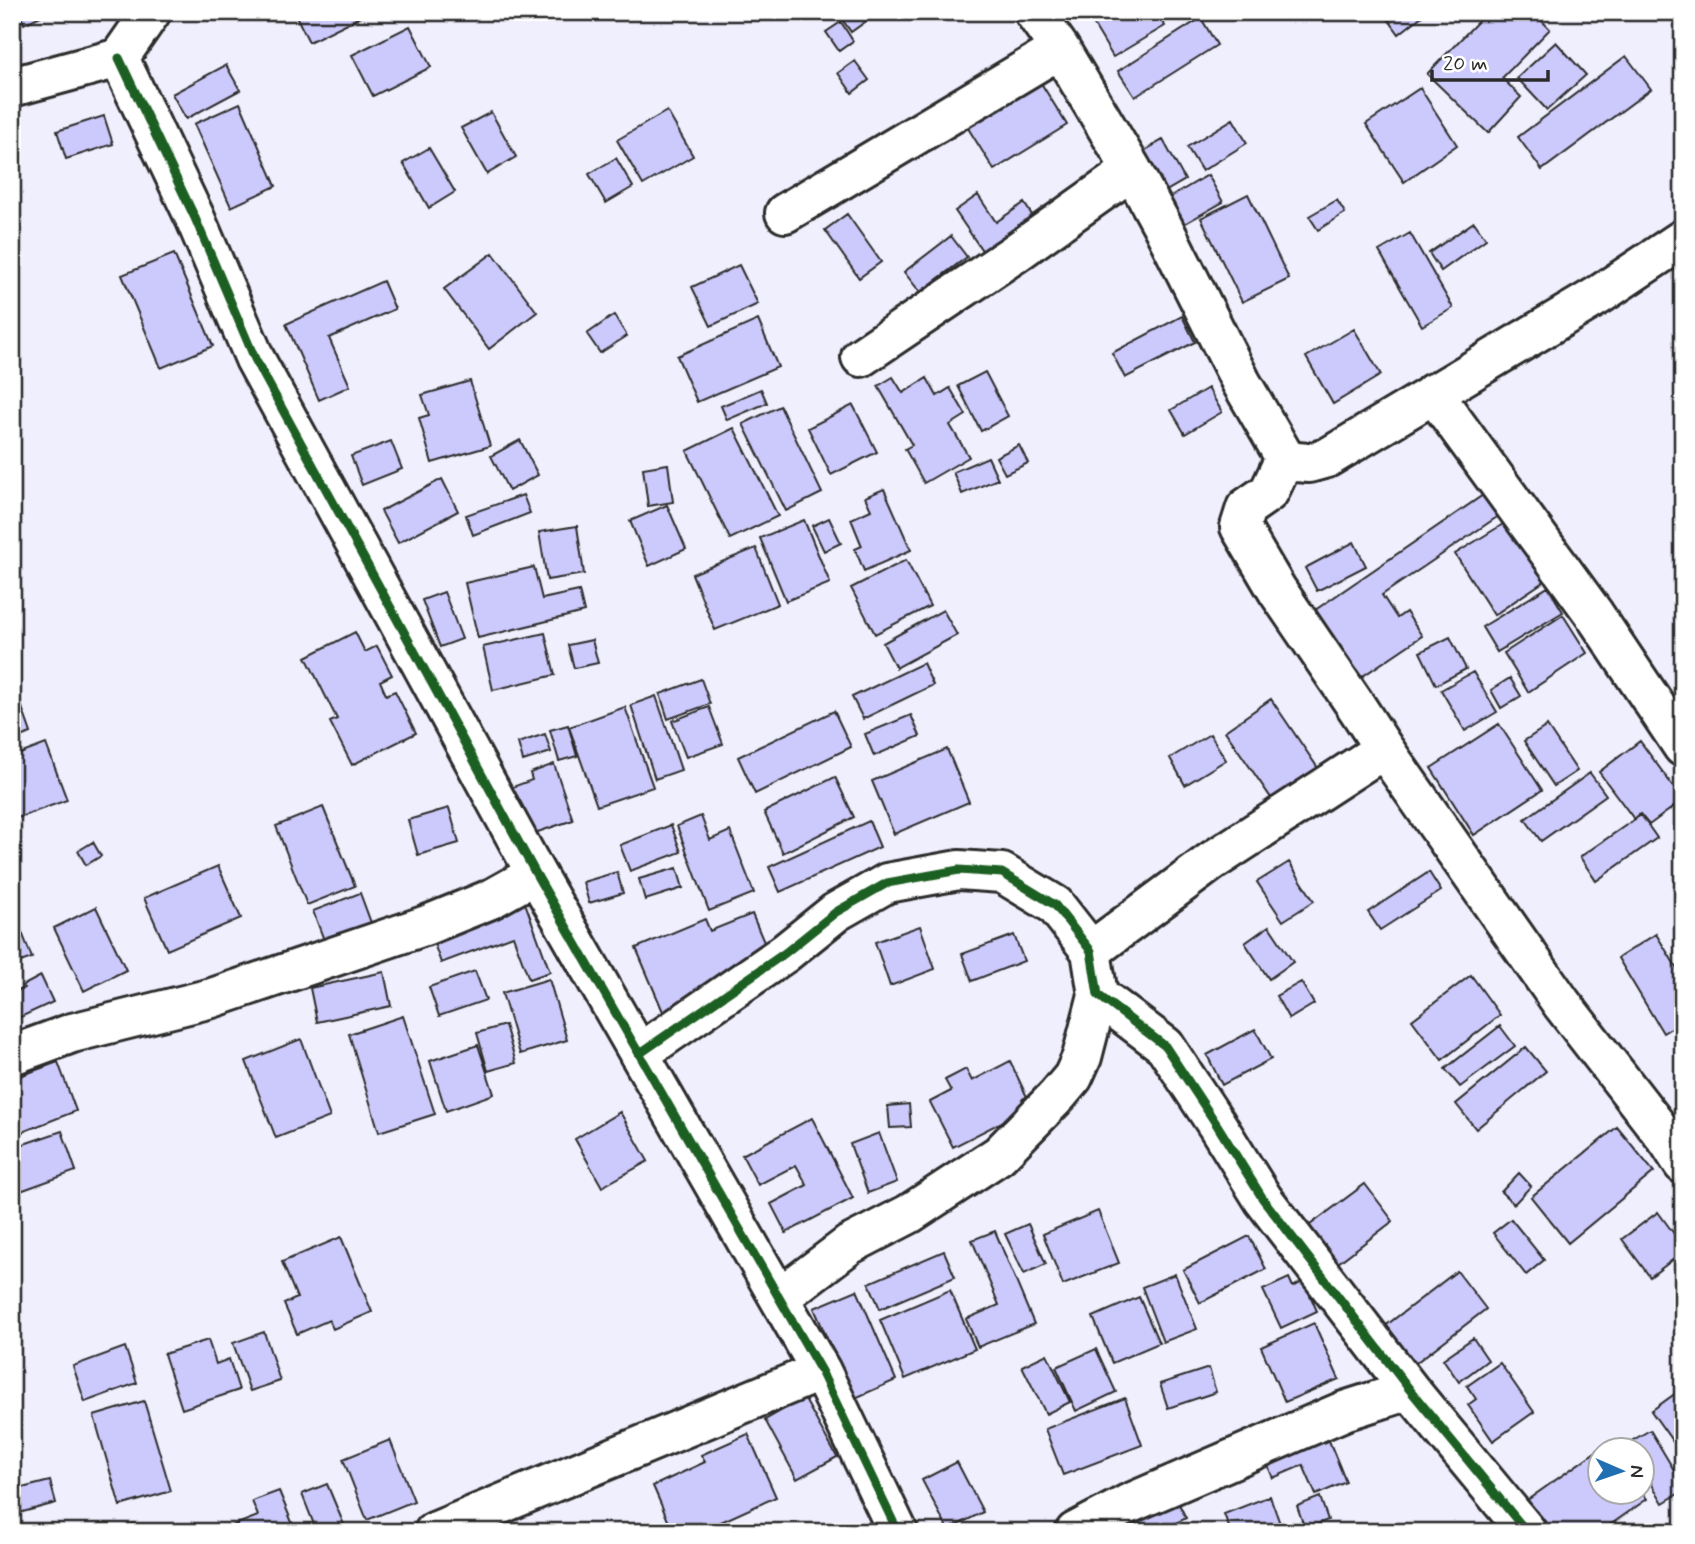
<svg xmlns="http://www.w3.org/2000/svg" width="1695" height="1544" font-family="Mynerve,sans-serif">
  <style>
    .building { fill: #cccafc; stroke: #2b2b2b; stroke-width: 2 }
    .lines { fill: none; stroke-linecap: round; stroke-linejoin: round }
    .street-casing { stroke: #2b2b2b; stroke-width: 44 }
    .street { stroke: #fff; stroke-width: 38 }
    .cycleway-casing { stroke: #fff; stroke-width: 13 }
    .cycleway { stroke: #1b5e20; stroke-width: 9 }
  </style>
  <rect width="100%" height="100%" fill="#f0effe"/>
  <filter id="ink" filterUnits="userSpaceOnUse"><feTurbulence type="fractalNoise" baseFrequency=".0143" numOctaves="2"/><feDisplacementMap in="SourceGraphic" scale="14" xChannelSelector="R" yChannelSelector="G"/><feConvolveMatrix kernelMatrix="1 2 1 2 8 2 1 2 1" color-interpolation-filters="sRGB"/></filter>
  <g filter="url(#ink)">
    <path class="building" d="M19,12H49L24,24Z
      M294,12H370L309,42Z
      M837,12H879L851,32Z
      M1086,12H1157L1165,26L1113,57Z
      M1383,12H1427L1399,34Z
      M1487,12H1533L1550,29L1502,78L1521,97L1488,133L1427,74Z
      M1201,18L1217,45L1135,97L1118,71Z
      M841,22L853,41L839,51L826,32Z
      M410,26L431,67L373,96L352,55Z
      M1556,42L1586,75L1547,110L1517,78Z
      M1626,56L1651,89L1542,170L1518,137Z
      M855,61L869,80L852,93L838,73Z
      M226,65L240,90L186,119L172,94Z
      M1036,75L1067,125L994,170L963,120Z
      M1420,88L1457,145L1404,182L1366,124Z
      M240,103L276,186L231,207L194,124Z
      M667,111L693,156L643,185L617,140Z
      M491,112L516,157L487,174L461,128Z
      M104,116L113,144L66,159L57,131Z
      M1233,119L1247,143L1202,171L1187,147Z
      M1163,140L1185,180L1166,191L1144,151Z
      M429,148L455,192L429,208L403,163Z
      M616,158L633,187L606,203L589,174Z
      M1208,175L1223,202L1184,224L1169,198Z
      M1248,194L1289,279L1242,302L1201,218Z
      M978,195L996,222L1024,203L1038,224L988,259L955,211Z
      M1337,200L1345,213L1318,230L1309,216Z
      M847,214L881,262L859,278L825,230Z
      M1474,222L1486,239L1441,271L1429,253Z
      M1410,233L1453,308L1422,326L1379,251Z
      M951,236L967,257L920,292L904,272Z
      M493,253L537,312L489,349L444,289Z
      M174,254L213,346L161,368L122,275Z
      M739,265L758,304L711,326L692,287Z
      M383,281L395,309L329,338L350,386L319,400L286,324Z
      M614,315L627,336L600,353L587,334Z
      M1182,316L1195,342L1125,378L1112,353Z
      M758,320L778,367L697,402L677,356Z
      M1354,329L1381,375L1333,404L1306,357Z
      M985,372L1008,416L981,431L958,386Z
      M893,377L903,393L927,378L937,396L950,388L966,415L950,425L969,457L924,483L905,449L912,445L878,386Z
      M470,381L490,446L432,463L419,418L429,415L422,395Z
      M1208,388L1222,412L1185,434L1171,410Z
      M761,389L767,403L727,420L721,406Z
      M853,405L877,452L831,475L808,428Z
      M780,406L822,493L786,511L743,424Z
      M734,428L778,516L730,539L687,451Z
      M520,440L538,475L509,491L491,456Z
      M391,441L402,469L362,485L351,456Z
      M1019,445L1028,463L1005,474L996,457Z
      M988,457L998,479L962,494L953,472Z
      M668,464L673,502L648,506L643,468Z
      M442,479L458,511L398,543L381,511Z
      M884,489L911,550L864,571L855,549L862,546L851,519L871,510L865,497Z
      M1486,493L1500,515L1382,595L1397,618L1406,612L1422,636L1351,684L1305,617Z
      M523,495L530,513L473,535L466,515Z
      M667,505L686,549L649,566L630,521Z
      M829,518L841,543L824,551L812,526Z
      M804,520L830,583L786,601L760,538Z
      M1508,521L1546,580L1494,615L1455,554Z
      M577,526L584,574L547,580L539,532Z
      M1354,542L1366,566L1317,591L1305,568Z
      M756,548L778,604L715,630L692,574Z
      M906,560L930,606L875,634L851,588Z
      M534,567L542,599L579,591L584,612L478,638L465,583Z
      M1548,587L1563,612L1497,652L1482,627Z
      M444,592L462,639L440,647L422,600Z
      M943,610L957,635L896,668L883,643Z
      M1563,615L1587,653L1528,692L1504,653Z
      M355,632L365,652L377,646L392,675L380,681L386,695L395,691L416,733L352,765L330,722L337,719L306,657Z
      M545,633L555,675L493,690L483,647Z
      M1450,637L1466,669L1436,685L1420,652Z
      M592,640L598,663L574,668L568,645Z
      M923,663L933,685L863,719L852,697Z
      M1473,672L1497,712L1465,731L1441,690Z
      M1510,678L1521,696L1501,708L1491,690Z
      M12,679L31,733L12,740Z
      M701,679L710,704L668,719L660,694Z
      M656,696L681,770L655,779L631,705Z
      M1271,699L1324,777L1278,808L1225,731Z
      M625,707L653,787L597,806L569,727Z
      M709,707L723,744L686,757L672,721Z
      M834,711L851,747L755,794L738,757Z
      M911,715L920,736L874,756L865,734Z
      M1499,724L1542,790L1474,835L1431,768Z
      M568,725L577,756L559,761L550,730Z
      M1547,726L1577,771L1554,786L1524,741Z
      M545,734L551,752L523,761L518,743Z
      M1210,734L1226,760L1185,785L1170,758Z
      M1640,741L1683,800L1649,825L1640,814L1634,819L1599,772Z
      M46,744L67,800L12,820V757Z
      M947,749L969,802L894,834L872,781Z
      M554,764L573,820L523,837L507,789L532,780L530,773Z
      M1590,773L1606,795L1541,841L1525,819Z
      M835,777L854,817L783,853L764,812Z
      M323,807L355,886L307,905L276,826Z
      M449,808L459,843L418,855L408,820Z
      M1641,815L1657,838L1596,881L1580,857Z
      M701,816L710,840L730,831L754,893L709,911L677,826Z
      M869,821L880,847L780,892L769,867Z
      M671,825L681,852L630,871L620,845Z
      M93,842L101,856L86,865L78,851Z
      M1289,862L1314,901L1283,921L1257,882Z
      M218,866L241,918L167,950L144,898Z
      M677,868L683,888L645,900L639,879Z
      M617,872L623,893L589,903L583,882Z
      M1429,872L1441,891L1380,930L1368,912Z
      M360,893L374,931L327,948L313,911Z
      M524,900L550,972L529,979L513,936L441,963L431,935Z
      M12,907L32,958L12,965Z
      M96,907L126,970L84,991L54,928Z
      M752,914L769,954L664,1014L636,948L705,919L710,931Z
      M920,926L935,969L890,986L875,942Z
      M1269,926L1293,962L1269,979L1245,943Z
      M1656,934L1683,978V1021L1663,1033L1618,958Z
      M1014,935L1024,961L972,981L962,954Z
      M475,971L486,1000L439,1016L429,987Z
      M384,972L391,1006L317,1022L310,988Z
      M1471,975L1500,1015L1442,1060L1412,1020Z
      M41,976L53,1002L12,1021V993L24,988L22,986Z
      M549,979L567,1040L520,1054L502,993Z
      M1301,982L1314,1004L1289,1019L1276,996Z
      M403,1016L435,1114L379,1132L349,1034Z
      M505,1025L516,1063L488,1071L477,1033Z
      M1500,1026L1515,1046L1460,1087L1445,1069Z
      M1255,1029L1271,1059L1222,1085L1207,1055Z
      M301,1039L330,1117L276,1138L246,1061Z
      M478,1045L494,1094L446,1111L430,1061Z
      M1526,1047L1546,1071L1476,1129L1456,1104Z
      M1010,1061L1027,1097L1022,1099L1027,1109L953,1147L930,1102L951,1091L945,1080L966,1069L972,1081Z
      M58,1062L76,1111L12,1136V1079Z
      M1683,1084V1105L1674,1089Z
      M909,1104L911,1127L890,1128L888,1106Z
      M620,1112L648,1161L602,1187L575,1139Z
      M812,1118L853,1198L786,1233L771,1204L807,1185L796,1165L758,1185L742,1155Z
      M1617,1127L1654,1172L1568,1243L1531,1197Z
      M62,1131L76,1171L12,1194V1148Z
      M879,1133L897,1182L868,1193L850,1144Z
      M1519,1173L1531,1186L1514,1204L1501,1192Z
      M1365,1184L1393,1221L1330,1269L1302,1231Z
      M1098,1211L1119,1263L1063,1285L1043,1234Z
      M1658,1212L1683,1246V1252L1650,1277L1622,1239Z
      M1511,1219L1544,1260L1526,1275L1493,1233Z
      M1028,1224L1046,1264L1024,1274L1005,1234Z
      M995,1231L1034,1324L978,1347L966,1319L999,1305L972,1240Z
      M1249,1236L1266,1269L1200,1303L1183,1270Z
      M341,1237L372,1312L333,1329L329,1320L297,1334L284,1304L297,1298L282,1262Z
      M944,1251L955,1277L880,1309L869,1283Z
      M1457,1271L1486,1309L1413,1365L1384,1327Z
      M1175,1274L1197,1329L1163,1342L1142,1287Z
      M1289,1278L1293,1287L1304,1281L1317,1311L1281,1328L1263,1290Z
      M857,1290L896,1380L853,1399L814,1308Z
      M950,1290L975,1349L905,1379L880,1320Z
      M1139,1297L1159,1343L1112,1363L1093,1317Z
      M1314,1323L1339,1379L1285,1402L1261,1347Z
      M264,1332L280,1381L250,1391L233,1343Z
      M1473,1338L1488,1360L1459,1382L1443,1359Z
      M208,1340L216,1364L229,1359L239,1390L182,1409L164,1354Z
      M125,1347L137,1383L85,1402L73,1366Z
      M1096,1349L1116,1392L1076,1411L1056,1367Z
      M1047,1354L1070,1402L1046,1414L1022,1366Z
      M1500,1363L1534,1412L1493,1441L1468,1405L1476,1399L1467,1386Z
      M1209,1368L1216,1392L1168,1408L1160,1384Z
      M1683,1388V1456L1651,1411Z
      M804,1398L837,1457L797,1479L765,1420Z
      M1125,1398L1142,1445L1063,1475L1045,1429Z
      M144,1401L171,1491L120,1506L94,1416Z
      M1650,1430L1683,1485V1491L1663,1503L1642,1468V1450H1632L1628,1443Z
      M1325,1431L1346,1482L1316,1495L1303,1465L1273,1478L1264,1457Z
      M748,1434L776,1497L699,1532H673L653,1486L705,1462L701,1455Z
      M390,1440L414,1501L367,1520L343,1459Z
      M1608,1443L1613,1450H1600V1492H1642L1647,1499L1600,1532H1547L1526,1501Z
      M957,1462L983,1512L948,1530L922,1480Z
      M50,1481L56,1503L19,1513L14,1490Z
      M327,1484L347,1532H317L302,1494Z
      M279,1491L296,1532H226L224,1529L258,1516L252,1501Z
      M1175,1496L1186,1518L1158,1532H1111Z
      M1270,1496L1283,1532H1231L1224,1514Z
      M1320,1497L1328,1520L1305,1529L1297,1506Z
      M134,1524L136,1532H104Z"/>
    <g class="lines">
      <defs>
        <path id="street" d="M1034,12L1060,49L1132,170L1163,227L1241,382L1285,458L1296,462L1309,463L1327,458L1599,295L1683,239
          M119,58L195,218L255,359L536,874L821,1371L898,1532
          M12,87L119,58L151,12
          M785,213L1060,49
          M861,357L1014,254L1132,170
          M1433,393L1594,614L1683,747
          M1285,458L1269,492L1246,508L1240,527L1277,590L1358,709L1384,749L1562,1004L1669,1142L1683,1164
          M1091,951L1212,861L1384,749
          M639,1054L785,953L836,912L887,883L959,870L1002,873L1055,905L1091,951L1098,995L1165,1046L1217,1125L1263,1199L1410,1390L1527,1532
          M12,1055L72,1033L212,998L427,925L491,899L536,874
          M780,1297L849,1245L909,1214L999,1155L1057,1096L1073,1077L1082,1057L1098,995
          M434,1532L821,1371
          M1075,1532L1128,1504L1344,1411L1410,1390"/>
      </defs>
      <use href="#street" class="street-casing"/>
      <use href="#street" class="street"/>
      <defs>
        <path id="cycleway" d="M119,58L195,218L255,359L536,874L821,1371L898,1532
          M639,1054L785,953L836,912L887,883L959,870L1002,873L1055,905L1091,951L1098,995L1165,1046L1217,1125L1263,1199L1410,1390L1527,1532"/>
      </defs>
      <use href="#cycleway" class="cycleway-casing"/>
      <use href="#cycleway" class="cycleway"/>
    </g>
  </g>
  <rect width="1695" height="1544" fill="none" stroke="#fff" stroke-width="42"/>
  <rect x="21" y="21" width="1653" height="1502" fill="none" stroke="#2b2b2b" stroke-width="2.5" filter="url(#ink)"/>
  <g transform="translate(1621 1471) rotate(92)"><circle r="33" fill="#ffffff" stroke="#aaaaaa" stroke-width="2"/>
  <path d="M0-5L12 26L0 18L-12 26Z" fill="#1f6fb2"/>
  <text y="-10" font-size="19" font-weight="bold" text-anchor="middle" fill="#2b2b2b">N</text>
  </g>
  <path d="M1432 70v10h116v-10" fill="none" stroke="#2b2b2b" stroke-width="3.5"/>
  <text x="1443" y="70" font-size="21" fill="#2b2b2b" stroke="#ffffff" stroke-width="5" paint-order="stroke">20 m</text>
</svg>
